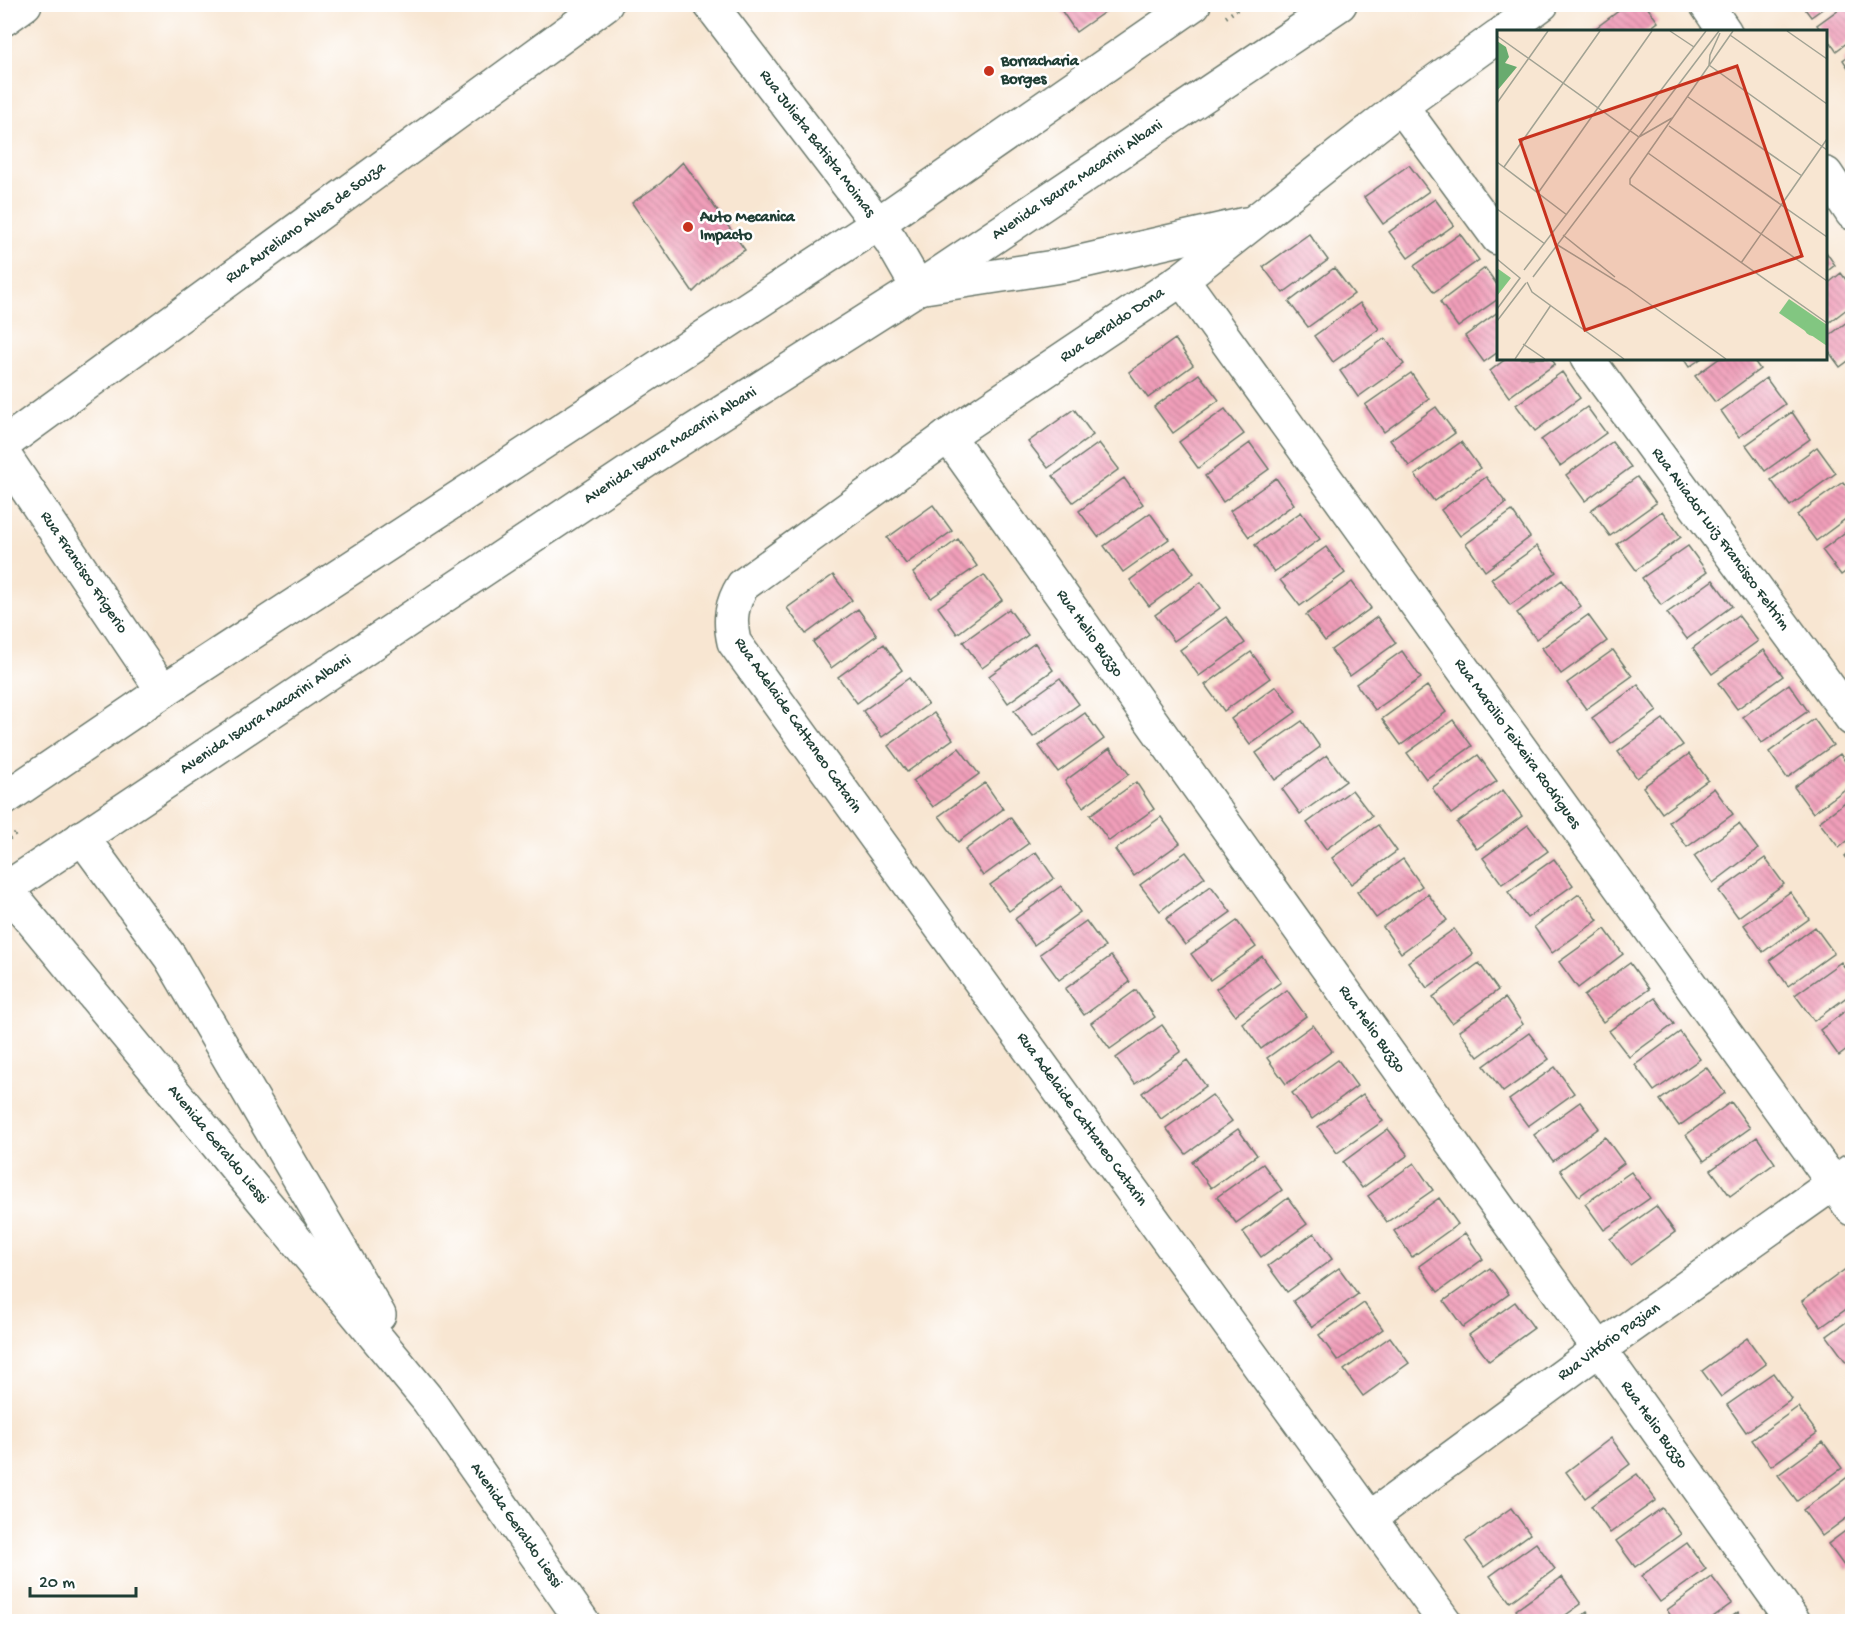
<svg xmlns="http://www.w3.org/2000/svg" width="1857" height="1626" font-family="'Gochi Hand',sans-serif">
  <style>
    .building { fill: url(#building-back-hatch) }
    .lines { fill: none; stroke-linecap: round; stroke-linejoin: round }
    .minor-casing { stroke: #6b786b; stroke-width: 36 }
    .path { stroke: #6b786b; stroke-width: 4; stroke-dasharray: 1.5 4.5; stroke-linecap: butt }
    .minor { stroke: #fff; stroke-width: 33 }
    .poi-dot { fill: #c8321e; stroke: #fff; stroke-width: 2 }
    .labels { text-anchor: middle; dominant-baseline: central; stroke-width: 5; stroke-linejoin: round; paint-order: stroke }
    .poi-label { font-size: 16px; font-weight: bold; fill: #1f3d34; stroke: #fff; text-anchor: start }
    .street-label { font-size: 16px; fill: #1f3d34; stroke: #fff }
    .inset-road { fill: none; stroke: #a1a293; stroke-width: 1.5 }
    .view { fill: #c8321e; fill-opacity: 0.15; stroke: #c8321e; stroke-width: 3 }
    .inset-edge { fill: none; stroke: #1f3d34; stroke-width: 3 }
  </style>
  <defs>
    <pattern id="building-back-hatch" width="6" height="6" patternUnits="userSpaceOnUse" patternTransform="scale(1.5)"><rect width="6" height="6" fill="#f19fba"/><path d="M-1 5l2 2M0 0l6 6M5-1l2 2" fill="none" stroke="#c38398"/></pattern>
  </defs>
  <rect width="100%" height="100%" fill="#fff"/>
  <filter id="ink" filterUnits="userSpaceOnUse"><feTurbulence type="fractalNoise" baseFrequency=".0167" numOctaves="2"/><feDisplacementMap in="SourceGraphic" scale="12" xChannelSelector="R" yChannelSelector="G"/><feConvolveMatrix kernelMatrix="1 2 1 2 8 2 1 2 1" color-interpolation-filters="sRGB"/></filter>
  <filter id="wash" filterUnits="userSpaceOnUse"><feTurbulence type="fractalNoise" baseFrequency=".008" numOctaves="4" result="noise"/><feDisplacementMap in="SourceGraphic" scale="24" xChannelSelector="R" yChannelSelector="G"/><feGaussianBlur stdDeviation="1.35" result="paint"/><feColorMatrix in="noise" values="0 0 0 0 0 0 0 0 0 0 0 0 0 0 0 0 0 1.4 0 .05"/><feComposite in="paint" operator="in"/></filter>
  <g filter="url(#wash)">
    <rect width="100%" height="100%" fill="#f8e6d2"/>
    <g id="blocks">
      <path class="building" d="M1057,4H1116L1076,32Z
        M1628,4H1645L1658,22L1645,32H1595L1593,30Z
        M1846,4H1852V39L1836,51L1826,36V32H1822L1817,25Z
        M1802,5H1828L1811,17Z
        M1852,53V74L1843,60Z
        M683,162L745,250L719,266L693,292L632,203L661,183Z
        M1409,165L1429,191L1383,224L1364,197Z
        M1435,199L1454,225L1408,258L1389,232Z
        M1309,234L1328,260L1283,293L1263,267Z
        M1460,234L1479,260L1434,292L1414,266Z
        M1826,252L1835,265L1826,272Z
        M1334,268L1354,294L1308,327L1289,302Z
        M1485,268L1498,286V299L1458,327L1440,302Z
        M1841,273L1852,288V305L1826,325V285Z
        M1360,303L1379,329L1333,362L1314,336Z
        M1498,312V352L1484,362L1465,336Z
        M1852,318V358L1840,367L1826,348V338Z
        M1385,338L1404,364L1358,397L1340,371Z
        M1175,339L1193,365L1148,398L1129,372Z
        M1507,358H1551L1555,364L1509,397L1490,371Z
        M1683,358H1702L1689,367Z
        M1720,358H1752L1760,369L1715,402L1695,376Z
        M1562,372L1580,398L1535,431L1516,405Z
        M1411,373L1429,399L1384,432L1365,405Z
        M1199,374L1219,400L1173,433L1154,407Z
        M1766,378L1785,404L1739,437L1721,411Z
        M1436,407L1455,433L1409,466L1390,440Z
        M1587,407L1606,433L1560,466L1541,440Z
        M1074,409L1093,435L1048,468L1028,442Z
        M1225,409L1244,434L1198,468L1179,442Z
        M1792,412L1810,439L1765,471L1746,445Z
        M1461,442L1480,468L1434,501L1415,475Z
        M1612,442L1631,467L1585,501L1566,475Z
        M1099,443L1119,469L1073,502L1053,476Z
        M1250,443L1269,469L1223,502L1205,476Z
        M1817,447L1836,473L1790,506L1771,480Z
        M1486,477L1506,503L1460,536L1441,510Z
        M1637,477L1656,503L1610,536L1591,510Z
        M1124,478L1143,504L1098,537L1079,511Z
        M1276,478L1294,504L1249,537L1230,511Z
        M1843,482L1852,495V514L1816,541L1797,515Z
        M933,505L952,531L906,564L887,538Z
        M1512,511L1530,537L1485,571L1466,544Z
        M1662,511L1681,537L1636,570L1617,544Z
        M1301,512L1320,539L1274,572L1255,545Z
        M1150,513L1169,539L1123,572L1104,546Z
        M1852,527V567L1841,575L1822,550Z
        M958,539L977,566L931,598L913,573Z
        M1537,546L1556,572L1510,605L1491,579Z
        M1688,546L1707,572L1661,605L1642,578Z
        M1175,547L1194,573L1149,606L1130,580Z
        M1326,547L1345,573L1300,606L1280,580Z
        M833,575L852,600L806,634L787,608Z
        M984,575L1002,600L957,634L938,607Z
        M1562,580L1581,606L1536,639L1517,613Z
        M1713,580L1732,606L1687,639L1667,613Z
        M1201,582L1220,608L1174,641L1155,615Z
        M1352,582L1371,608L1325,641L1306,615Z
        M858,609L877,635L831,668L813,642Z
        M1009,609L1028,635L982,668L963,642Z
        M1588,615L1607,641L1561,674L1542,648Z
        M1738,615L1758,641L1712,674L1693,648Z
        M1226,617L1245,643L1199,676L1180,650Z
        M1377,617L1396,643L1350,676L1331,650Z
        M1035,643L1053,670L1008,703L989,676Z
        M884,644L902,670L857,703L838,677Z
        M1613,650L1632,676L1586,709L1567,683Z
        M1764,650L1783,676L1737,709L1718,683Z
        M1402,651L1421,678L1375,710L1356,684Z
        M1251,652L1270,678L1224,711L1205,685Z
        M909,678L928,704L882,737L863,711Z
        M1060,678L1079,704L1033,737L1014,711Z
        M1789,684L1808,711L1762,743L1743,717Z
        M1638,685L1657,711L1611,744L1592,718Z
        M1276,686L1296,712L1250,745L1231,719Z
        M1427,686L1446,712L1401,745L1382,719Z
        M934,713L953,739L907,772L888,746Z
        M1085,713L1104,739L1058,772L1039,746Z
        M1663,719L1683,745L1637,778L1618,752Z
        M1814,719L1833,745L1787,778L1769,752Z
        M1453,720L1472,746L1426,779L1407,753Z
        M1302,721L1320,747L1275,780L1256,753Z
        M959,748L979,774L933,807L913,781Z
        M1110,748L1129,774L1083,807L1065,781Z
        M1689,754L1708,780L1662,813L1643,787Z
        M1840,754L1852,771V784L1813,813L1794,787Z
        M1327,755L1346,781L1300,814L1282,789Z
        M1478,755L1497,781L1451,814L1432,788Z
        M1136,782L1154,809L1109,841L1090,815Z
        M985,783L1003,809L958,842L939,816Z
        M1714,788L1733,814L1687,847L1669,822Z
        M1352,790L1372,816L1326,849L1307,823Z
        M1503,790L1522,816L1477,849L1457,823Z
        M1852,797V837L1839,848L1819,822Z
        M1010,817L1029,843L983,876L965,850Z
        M1161,817L1180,843L1134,876L1115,850Z
        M1739,824L1758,849L1713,883L1694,856Z
        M1378,825L1397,851L1351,884L1332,858Z
        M1528,825L1548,851L1502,884L1483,858Z
        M1852,850V867L1845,856Z
        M1036,852L1054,878L1009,911L990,885Z
        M1186,852L1205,877L1160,911L1140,885Z
        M1765,858L1784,884L1738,917L1719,891Z
        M1403,859L1422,886L1376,918L1357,892Z
        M1554,859L1573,885L1527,918L1508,892Z
        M1061,886L1080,912L1034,945L1015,919Z
        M1211,886L1231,912L1185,945L1166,919Z
        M1790,892L1809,919L1763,952L1744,925Z
        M1428,894L1447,920L1401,953L1383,927Z
        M1579,894L1598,920L1552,953L1534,927Z
        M1086,921L1105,947L1059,980L1040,954Z
        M1237,921L1256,947L1210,980L1191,954Z
        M1815,927L1834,953L1788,986L1770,960Z
        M1454,929L1473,954L1427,988L1408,962Z
        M1605,929L1623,954L1578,988L1559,962Z
        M1111,956L1130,982L1084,1015L1065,989Z
        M1262,956L1281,982L1235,1015L1216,989Z
        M1841,962L1852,978V993L1814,1021L1795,995Z
        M1479,963L1498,990L1452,1023L1433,997Z
        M1630,963L1649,989L1603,1022L1584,996Z
        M1136,990L1155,1017L1110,1049L1091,1023Z
        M1287,990L1306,1016L1261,1049L1242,1023Z
        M1505,998L1523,1024L1478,1057L1459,1031Z
        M1655,998L1674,1024L1629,1057L1609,1031Z
        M1852,1006V1046L1839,1056L1820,1030Z
        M1162,1025L1181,1051L1135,1084L1116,1058Z
        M1313,1025L1332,1051L1286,1084L1267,1058Z
        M1680,1032L1700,1059L1654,1091L1635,1065Z
        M1529,1033L1549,1059L1503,1092L1484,1066Z
        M1187,1060L1206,1086L1161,1119L1142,1093Z
        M1338,1060L1357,1086L1312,1119L1292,1093Z
        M1555,1067L1574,1093L1528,1126L1509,1100Z
        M1706,1067L1725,1093L1679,1126L1660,1100Z
        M1363,1094L1383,1121L1337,1153L1318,1127Z
        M1212,1095L1232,1121L1186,1154L1166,1128Z
        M1580,1102L1599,1128L1553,1161L1534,1135Z
        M1731,1102L1750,1128L1704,1161L1686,1135Z
        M1238,1129L1257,1155L1211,1188L1192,1162Z
        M1388,1129L1408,1155L1362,1188L1343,1162Z
        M1605,1137L1624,1163L1579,1196L1560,1170Z
        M1757,1137L1775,1163L1730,1196L1711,1170Z
        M1414,1163L1433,1190L1387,1222L1368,1196Z
        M1263,1164L1282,1190L1236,1223L1217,1197Z
        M1631,1172L1650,1198L1604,1230L1585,1204Z
        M1288,1198L1307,1224L1261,1257L1243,1232Z
        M1439,1198L1458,1224L1412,1257L1394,1231Z
        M1656,1206L1675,1232L1630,1265L1610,1239Z
        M1314,1233L1332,1259L1287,1292L1268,1266Z
        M1465,1233L1483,1259L1438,1292L1419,1266Z
        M1339,1268L1358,1294L1312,1327L1293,1301Z
        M1490,1268L1509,1294L1463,1327L1444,1301Z
        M1847,1268L1852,1275V1305L1821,1327L1802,1301Z
        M1515,1302L1534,1328L1489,1361L1469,1335Z
        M1364,1303L1383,1329L1338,1361L1319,1335Z
        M1852,1318V1357L1846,1362L1827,1336Z
        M1390,1337L1409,1363L1363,1396L1344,1370Z
        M1747,1338L1766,1364L1721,1397L1702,1371Z
        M1773,1373L1792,1399L1746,1432L1727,1405Z
        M1798,1407L1817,1433L1771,1466L1752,1440Z
        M1611,1438L1630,1464L1585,1498L1566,1472Z
        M1823,1442L1842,1468L1797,1501L1778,1475Z
        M1637,1474L1656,1500L1610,1533L1591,1506Z
        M1849,1476L1852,1482V1514L1822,1536L1803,1510Z
        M1511,1508L1530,1534L1484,1567L1465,1541Z
        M1662,1508L1681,1534L1635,1567L1616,1541Z
        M1852,1526V1566L1847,1570L1828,1544Z
        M1536,1543L1555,1569L1510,1602L1490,1576Z
        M1687,1543L1706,1569L1660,1602L1641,1576Z
        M1562,1577L1581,1604L1556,1622H1524L1516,1610Z
        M1712,1577L1732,1603L1706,1622H1675L1667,1610Z
        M1587,1612L1594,1622H1574Z
        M1738,1612L1744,1622H1725Z"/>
    </g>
  </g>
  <g filter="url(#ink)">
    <use href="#blocks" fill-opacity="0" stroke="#6b786b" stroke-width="1.5"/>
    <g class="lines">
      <defs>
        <g id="minor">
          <path id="s1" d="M710,4L891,241L918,288L1067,265L1245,224"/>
          <path d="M1706,4L1725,32"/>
          <path d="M4,19L25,4"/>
          <path d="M1504,32L1542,4"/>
          <path d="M1401,106L1498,238"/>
          <path d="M1826,174L1852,213"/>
          <path id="s2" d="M1182,279L1852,1209"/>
          <path id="s3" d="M1587,358L1852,719"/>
          <path id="s4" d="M948,436L1794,1622"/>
          <path id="s5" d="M4,444L606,4"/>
          <path id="s6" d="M4,455L163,691"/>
          <path d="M4,799L163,691L877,224L1194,4"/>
          <path d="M82,837L170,957L379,1315"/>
          <path id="s7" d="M6,889L428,1400L583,1622"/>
          <path id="s8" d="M4,890L649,459L918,288L1340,4"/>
          <path id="s9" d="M1370,1518L1598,1350L1851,1171"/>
          <path id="s10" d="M1445,1622L734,642C729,620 731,604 743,585L948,436L1182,279L1401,106L1498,36"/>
        </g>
      </defs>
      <use href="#minor" class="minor-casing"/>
      <path class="path" d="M1226,17L1245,4
        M4,842L19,832"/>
      <use href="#minor" class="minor"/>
    </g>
  </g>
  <g class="poi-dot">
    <circle cx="989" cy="71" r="6"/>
    <circle cx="688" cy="227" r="6"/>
  </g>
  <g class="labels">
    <g class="poi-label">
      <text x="1001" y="62">Borracharia<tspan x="1001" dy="18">Borges</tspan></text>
      <text x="700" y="218">Auto Mecanica<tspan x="700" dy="18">Impacto</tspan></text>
    </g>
    <g class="street-label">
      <text stroke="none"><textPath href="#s1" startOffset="176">Rua Julieta Batista Moimas</textPath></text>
      <text stroke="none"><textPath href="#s8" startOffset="1287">Avenida Isaura Macarini Albani</textPath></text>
      <text stroke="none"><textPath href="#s5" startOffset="374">Rua Aureliano Alves de Souza</textPath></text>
      <text stroke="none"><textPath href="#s10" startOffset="1722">Rua Geraldo Dona</textPath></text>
      <text stroke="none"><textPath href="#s8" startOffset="801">Avenida Isaura Macarini Albani</textPath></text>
      <text stroke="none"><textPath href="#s3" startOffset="225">Rua Aviador Luiz Francisco Feltrim</textPath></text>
      <text stroke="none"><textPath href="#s6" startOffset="142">Rua Francisco Frigerio</textPath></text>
      <text stroke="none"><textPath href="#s4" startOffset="243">Rua Helio Buzzo</textPath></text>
      <text stroke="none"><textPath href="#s8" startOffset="315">Avenida Isaura Macarini Albani</textPath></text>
      <text transform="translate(797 726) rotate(55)">Rua Adelaide Cattaneo Catarin</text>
      <text stroke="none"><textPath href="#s2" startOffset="573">Rua Marcilio Teixeira Rodrigues</textPath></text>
      <text stroke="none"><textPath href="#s4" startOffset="729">Rua Helio Buzzo</textPath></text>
      <text transform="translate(1081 1120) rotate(54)">Rua Adelaide Cattaneo Catarin</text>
      <text stroke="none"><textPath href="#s7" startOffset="332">Avenida Geraldo Liessi</textPath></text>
      <text stroke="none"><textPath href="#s9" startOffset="297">Rua Vitório Pazian</textPath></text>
      <text stroke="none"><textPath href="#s4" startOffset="1215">Rua Helio Buzzo</textPath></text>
      <text stroke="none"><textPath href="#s7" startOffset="816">Avenida Geraldo Liessi</textPath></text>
    </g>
  </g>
  <g transform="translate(1497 30)">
    <rect width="330" height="330" fill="#f8e6d2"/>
    <path d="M0,11L9,17L12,27L8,33L20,37L0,61Z" fill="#69ab6f"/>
    <path d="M292,269L330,295V316L282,283Z" fill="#82c681"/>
    <path d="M0,238L14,248L0,266ZM307 297a9 9 0 1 1 18 0a9 9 0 1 1-18 0Z" fill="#82c681"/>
    <path class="inset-road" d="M173,1L197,17M236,1L133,149V154L330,293M290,1L330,29M223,3L213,25L212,35L330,120M233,5L330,74M0,6L142,107L175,88M191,67L305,146M0,73L51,1M172,96L330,207M151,123L330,251M0,132L70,185M7,137L103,1M41,163L155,1M0,179L48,214M66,205L118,247M59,214L129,257L229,329M0,229L23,248L0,279M244,233L330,109M27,240L209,1M36,247L222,1M30,252L35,262L127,329M0,291L29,253M26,314L48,329M18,329L54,275"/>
    <path class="view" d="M240,36L305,226L88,300L23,110Z"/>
    <rect width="330" height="330" class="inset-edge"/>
  </g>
  <rect width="1857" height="1626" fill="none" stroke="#fff" stroke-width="24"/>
  <path d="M30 1587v9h106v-9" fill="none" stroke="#1f3d34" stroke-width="3"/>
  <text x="39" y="1587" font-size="18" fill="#1f3d34" stroke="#ffffff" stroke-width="4.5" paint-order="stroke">20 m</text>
</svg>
